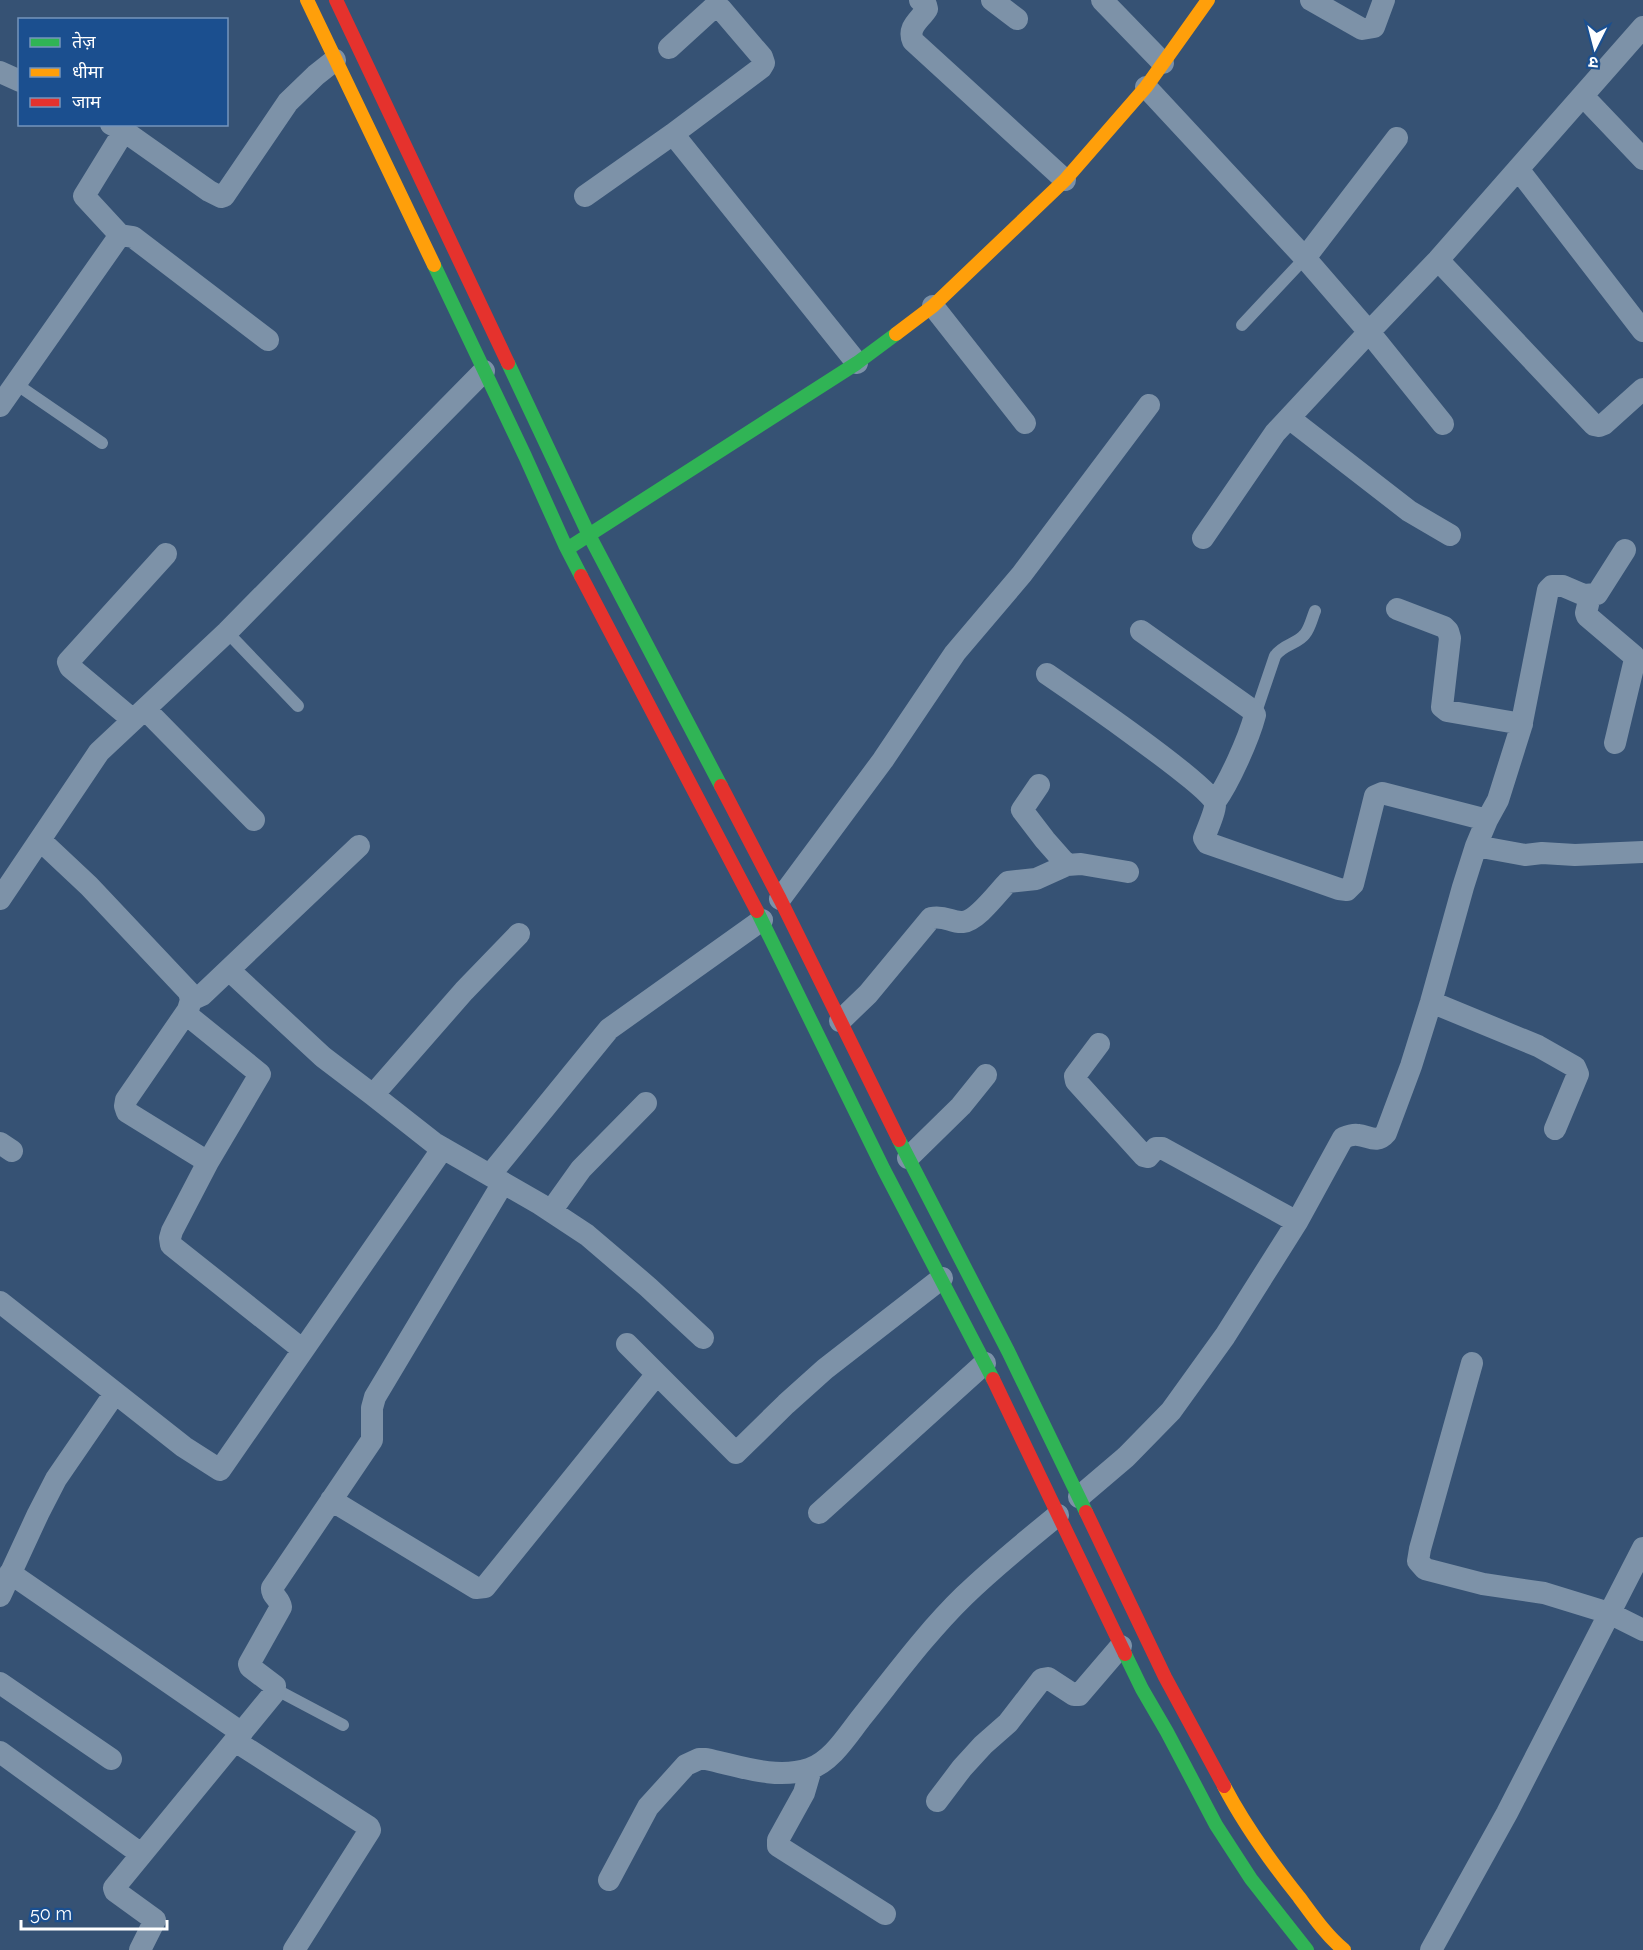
<svg xmlns="http://www.w3.org/2000/svg" width="1643" height="1950" font-family="Raleway,'Noto Sans Devanagari',sans-serif">
  <style>
    .lines { fill: none; stroke-linecap: round; stroke-linejoin: round }
    .lane { stroke: #7d92a8; stroke-width: 12 }
    .street { stroke: #7d92a8; stroke-width: 22 }
    .fast { stroke: #30b455; stroke-width: 14 }
    .slow { stroke: #ff9f0a; stroke-width: 14 }
    .jam { stroke: #e5322d; stroke-width: 14 }
  </style>
  <rect width="100%" height="100%" fill="#365274"/>
  <g class="lines">
    <path class="lane" d="M1242,325L1305,258
      M16,384L102,443
      M227,632L298,706
      M1255,715L1275,656C1283,644 1298,644 1305,634C1310,628 1312,618 1315,611
      M275,1689L343,1725"/>
    <path class="street" d="M920,0L926,5L927,9C920,20 907,27 913,41L1065,180
      M992,0L1017,19
      M1102,0L1163,63
      M1311,0L1362,29L1374,27L1384,0
      M0,72L20,81
      M1146,87L1305,258L1369,332L1438,260L1643,27
      M1583,96L1643,159
      M124,131L209,191L221,197L224,196L288,102L316,75L335,60
      M673,134L857,363
      M1518,169L1643,331
      M585,196L673,134L761,68L764,63L762,57L721,9L714,7L669,48
      M120,235L133,237L268,340
      M1305,258L1397,138
      M1438,260L1594,425L1599,426L1604,424L1643,389
      M933,306L1025,423
      M0,406L120,235L84,196L124,131L111,124
      M1289,418L1409,511L1450,535
      M1203,538L1275,433L1369,332L1443,424
      M1590,596L1586,613L1587,616L1634,656L1635,659L1615,743
      M1397,609L1444,627L1448,631L1450,638L1442,707L1447,711L1522,724
      M1141,631L1252,710L1255,715C1249,738 1229,783 1215,802
      M1047,674C1069,689 1213,788 1215,803C1216,810 1207,830 1204,838L1207,843L1339,889L1347,890L1353,884L1375,796L1382,793L1487,820
      M145,709L254,820
      M133,720L70,667L68,662L166,554
      M1039,785L1022,810L1045,840L1067,865
      M40,840L89,886L189,992L191,1000L188,1010L126,1100L125,1106L127,1112L208,1162
      M1476,846L1525,855L1542,853L1575,855L1643,852
      M0,899L99,752L227,632L484,371
      M780,899L883,760L955,653L1022,574L1149,405
      M229,970L323,1057L373,1095L434,1143L540,1204L587,1235L648,1287L703,1338
      M191,1000L202,995L359,846
      M1431,1002L1538,1046L1575,1067L1578,1074L1555,1129
      M186,1014L260,1074L208,1162L172,1231L170,1238L171,1245L303,1350
      M840,1021L868,994L931,918C946,915 951,923 963,922C977,921 998,892 1008,882L1036,879L1067,865L1081,864L1128,872
      M1099,1044L1075,1076L1076,1081L1144,1156L1148,1157L1156,1148H1162L1297,1222
      M373,1095L464,991L519,934
      M0,1143L12,1151
      M908,1158L961,1106L986,1075
      M490,1175L609,1029L762,920
      M551,1211L581,1169L646,1103
      M0,1302L184,1447L220,1470L443,1148
      M627,1344L736,1453L786,1404L825,1369L942,1278
      M1472,1363L1420,1549L1418,1561L1425,1569L1483,1584L1544,1593L1609,1613L1643,1630
      M1079,1497L1126,1457L1171,1411L1225,1336L1297,1222L1343,1138C1348,1136 1353,1134 1358,1135C1369,1136 1377,1144 1386,1133L1411,1066L1431,1002L1463,887L1476,846L1487,820L1498,800L1521,727L1548,590L1552,586H1563L1584,595L1597,594L1625,550
      M331,1500L476,1588L485,1587L657,1374
      M819,1513L985,1363
      M10,1573L242,1733
      M0,1596L38,1514L56,1479L115,1393
      M0,1683L111,1759
      M235,1741L369,1827L370,1830L294,1950
      M0,1752L141,1854
      M811,1769L804,1793L778,1840V1846L885,1914
      M937,1801L962,1768L983,1745L1008,1723L1042,1679L1048,1678L1074,1695H1079L1121,1646
      M609,1880L648,1807L686,1765L699,1759H706C739,1766 776,1780 809,1769C831,1762 847,1736 861,1718C894,1677 926,1633 964,1596C994,1567 1026,1541 1058,1515
      M140,1950L155,1920L115,1891L114,1888L274,1693L275,1686L250,1667L249,1664L281,1607C280,1599 271,1595 272,1588L372,1440V1408L375,1397L503,1183
      M1431,1950L1507,1813L1643,1548"/>
    <path class="fast" d="M434,265L525,456L565,545L581,576
      M508,363L588,533L721,786
      M567,549L857,363L896,334
      M757,911L884,1170L993,1379
      M899,1140L1008,1351L1086,1512
      M1125,1654L1142,1689L1167,1732L1216,1825L1251,1879L1307,1950"/>
    <path class="slow" d="M307,0L434,265
      M896,334L933,306L1065,180L1146,87L1208,0
      M1224,1786C1245,1826 1271,1862 1299,1897C1313,1916 1326,1935 1344,1950"/>
    <path class="jam" d="M336,0L508,363
      M581,576L757,911
      M721,786L780,899L899,1140
      M993,1379L1125,1654
      M1086,1512L1165,1677L1224,1786"/>
  </g>
  <rect x="18" y="18" width="210" height="108" fill="#1b4f8f" stroke="#7695bc" stroke-width="1.5"/>
  <rect x="30" y="38" width="30" height="9" fill="#30b455" stroke="#7695bc" stroke-width="1.5"/>
  <text x="72" y="48" font-size="18" fill="#ffffff">तेज़</text>
  <rect x="30" y="68" width="30" height="9" fill="#ff9f0a" stroke="#7695bc" stroke-width="1.5"/>
  <text x="72" y="78" font-size="18" fill="#ffffff">धीमा</text>
  <rect x="30" y="98" width="30" height="9" fill="#e5322d" stroke="#7695bc" stroke-width="1.5"/>
  <text x="72" y="108" font-size="18" fill="#ffffff">जाम</text>
  <g transform="translate(1595 48) rotate(186)" stroke="#1b4f8f" stroke-width="4.5" paint-order="stroke">
  <path d="M0-4.5L10 22L0 15L-10 22Z" fill="#ffffff"/>
  <text y="-9" font-size="16" font-weight="bold" text-anchor="middle" fill="#ffffff">उ</text>
  </g>
  <path d="M21 1920v9h146v-9" fill="none" stroke="#ffffff" stroke-width="3"/>
  <text x="30" y="1920" font-size="18" fill="#ffffff" stroke="#1b4f8f" stroke-width="4.5" paint-order="stroke">50 m</text>
</svg>
